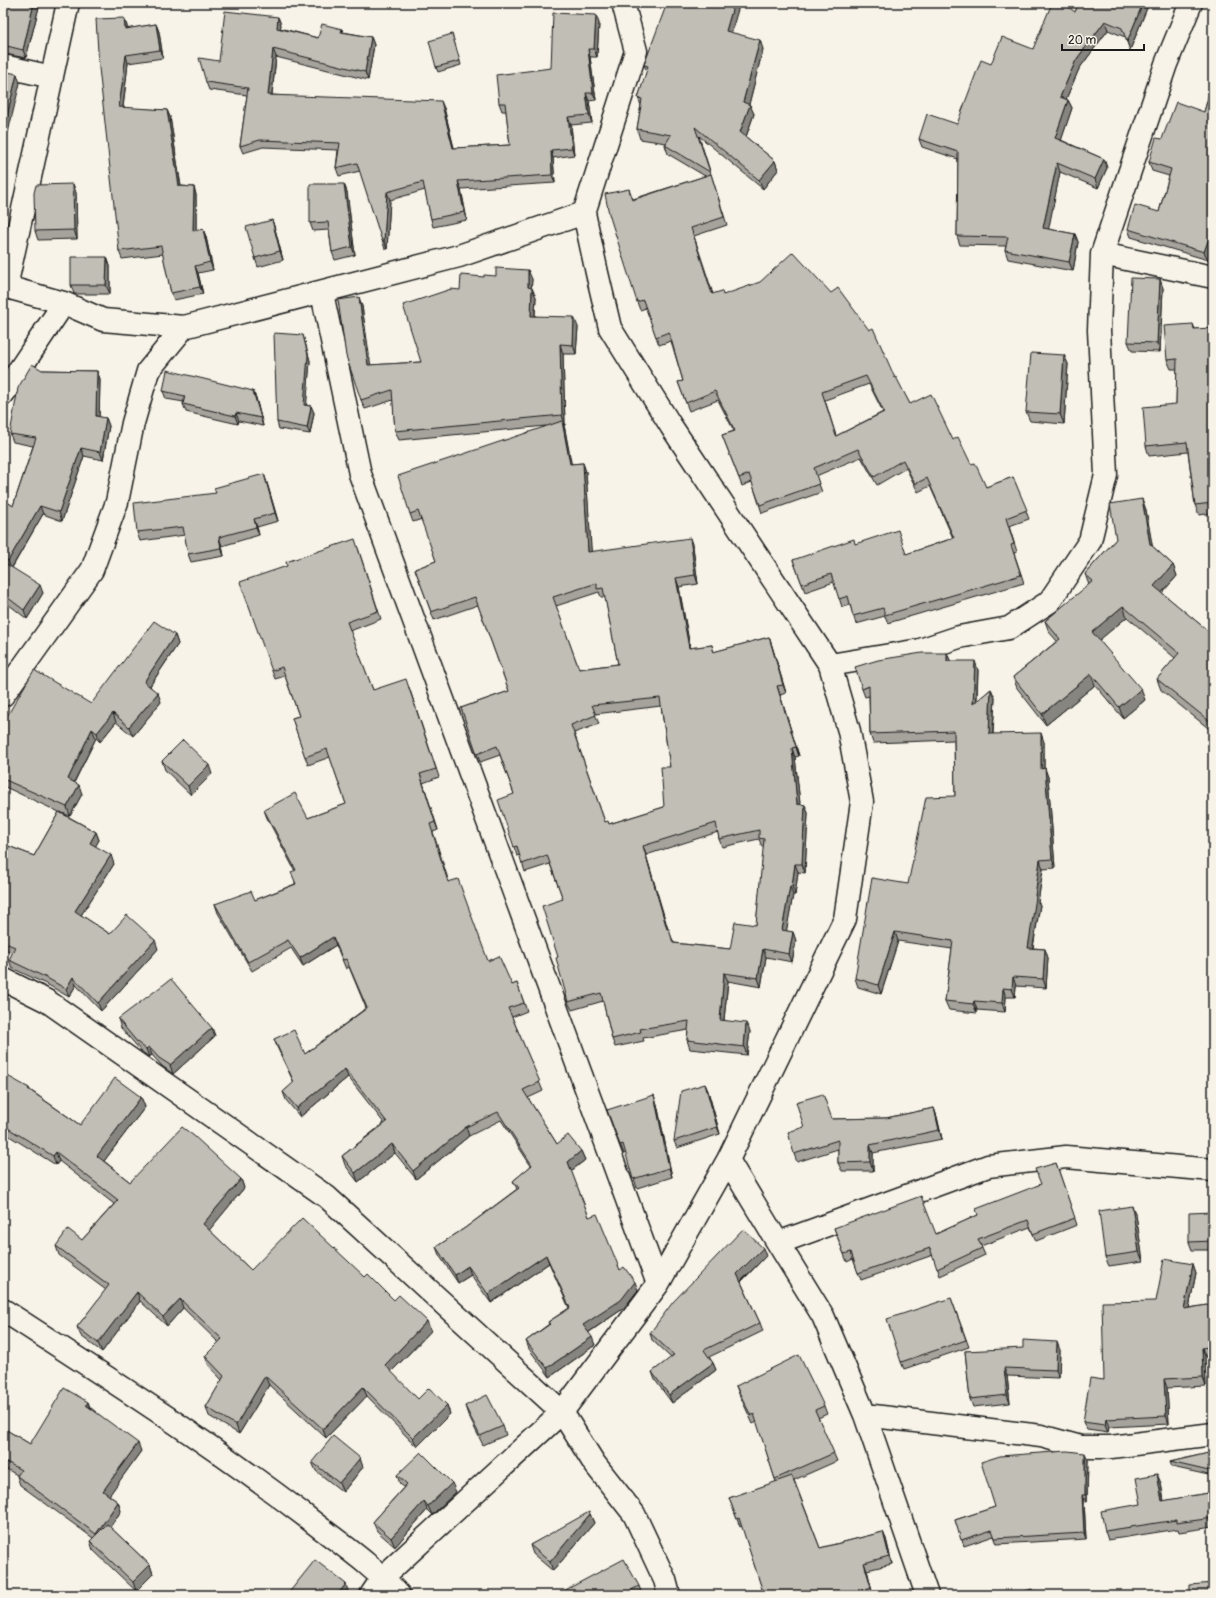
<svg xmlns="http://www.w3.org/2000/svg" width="1216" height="1598" font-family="Pangolin,sans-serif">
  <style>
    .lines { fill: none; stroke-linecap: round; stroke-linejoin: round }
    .minor-casing { stroke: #1c1c1c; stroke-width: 25 }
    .minor { stroke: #f7f3e8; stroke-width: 22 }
    .wall { fill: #a5a39c; stroke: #1c1c1c; fill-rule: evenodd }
    .shaded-wall { fill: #86857f; stroke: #1c1c1c }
    .building { fill: #c0beb5; stroke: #1c1c1c; fill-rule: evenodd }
  </style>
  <rect width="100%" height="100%" fill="#f7f3e8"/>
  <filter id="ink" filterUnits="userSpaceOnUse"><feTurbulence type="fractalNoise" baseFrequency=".025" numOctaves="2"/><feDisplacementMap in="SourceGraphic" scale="8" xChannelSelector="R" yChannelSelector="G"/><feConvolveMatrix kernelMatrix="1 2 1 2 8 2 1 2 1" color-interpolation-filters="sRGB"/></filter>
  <g filter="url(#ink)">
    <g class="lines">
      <defs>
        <path id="minor" d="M3,66L52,77
          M1102,254L1213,277
          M3,286L64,303L103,320L184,327L459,256L584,213
          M6,287L68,3
          M322,293L360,474L658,1284
          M3,394L64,303
          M830,665L920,650L959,637L1009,628L1049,602L1090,541L1106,475L1099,330L1102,254L1166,64L1191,3
          M3,695L92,570L117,502L133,423L148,371L184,327
          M3,979L47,1001L327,1197L562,1412L594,1463L634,1514L665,1580L669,1595
          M728,1160L778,1243L988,1166L1066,1157L1213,1170
          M778,1243L823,1316L865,1415L927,1595
          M3,1310C105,1376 207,1441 304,1515C336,1541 372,1564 399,1595
          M865,1415L1041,1436L1081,1447H1111L1213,1434
          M371,1595L383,1577L562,1412L658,1284L728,1160L845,919L862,802L849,731L830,665L671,426L610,328L597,273L584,213L636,51L623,3"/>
      </defs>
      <use href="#minor" class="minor-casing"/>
      <use href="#minor" class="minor"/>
    </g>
    <path class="wall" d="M3,3H40L26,58L5,54H3Z
      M1079,3H1149L1130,50L1125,37L1108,30L1079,69L1066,99L1068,100L1072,108L1061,140L1104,159L1107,168L1098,188L1060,172L1048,229L1075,234L1078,242L1073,271L1008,259L1005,250L1006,246L960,245L957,236L958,159L922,147L919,139L957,124L991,64L1033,49L1075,12Z
      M278,17L281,25L280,28L318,38L342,29L343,32L371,37L374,45L368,80L276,57L272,95L444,108L454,148L510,145L506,111H502L499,103L551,68L599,23L597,57H590L596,100L589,101L592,123L571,125L574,155L553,158L555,183L461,189L467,220L433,227L431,219L425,190L390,200L387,249H385L360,171L339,176L336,168L338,150L263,147L243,153L240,146L247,95L209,90L206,82L219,61Z
      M124,18L127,26V29L156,24L159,32L163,58L128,63L123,108L167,110L170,117L181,186L194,187L196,195V231L203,229L206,237L213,270L198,273L203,294L174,300L171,293L163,254L122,259L119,251Z
      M732,33L763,49L749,104L754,114L746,137L775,161L778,170L763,189L699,136L727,225L694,236L713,294L723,295L895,378L910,404L953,440L971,464L986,487L1013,477L1029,519L1009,526L1017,552L1014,553L1024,583L888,623L885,616L856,624L850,605L842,607L834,582L805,592L793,560L855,544L907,554L953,538L930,486L918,492L906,468L877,485L861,457L816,476L822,492L762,513L752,482L742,486L722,435L734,431L718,400L689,411L678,382L683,381L671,341L659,345L646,308L640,310L637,302L629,189L633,199L705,176L668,154L665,145L666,143L640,139L637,129L641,105L638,98L647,71L644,65ZM869,384L883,412L836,436L825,400Z
      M452,34L461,65L438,72L436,67Z
      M1213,80V247L1212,246L1208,260L1131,237L1128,229L1159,212L1169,176L1152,171L1149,162L1162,139L1204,112Z
      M73,184L76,193L77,239L38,240L35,231Z
      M344,184L347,192L355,255L335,260L332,252L329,230L313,231L310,223Z
      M272,220L275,229L283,260L258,267L255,258Z
      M107,257L110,266V294H74L71,285Z
      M484,277L532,279L531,288L536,297L535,316L578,327L576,354H563L565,425H564L565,430L571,464L583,463L586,472L591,552L693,547L698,584L679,587L690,648L712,645L714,652L769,637L772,646L786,693L780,695L799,756L795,757L800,804L805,805L808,813L805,873L798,872L795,895H793L786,931L793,932L796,941L792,962L766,957L761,987L728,981L724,1020L750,1031L747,1055L690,1049L687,1040L688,1030L643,1038L644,1041L615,1047L612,1039L603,1001L572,1010L568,1002L558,957L563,899L550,864L525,872L520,855L517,856L514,847V794L500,755L480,762L461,708L509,691L478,605L434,620L415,569L436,561L422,519L413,522L410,514L546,426L399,440L395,431L393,400L365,409L361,400L362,306L370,365L421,362L460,290ZM599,592L601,597H605L618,664L579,669L556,606ZM661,706L670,767L664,807L609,824L605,822L574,733L599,724L595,714ZM718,832L719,839L722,847L759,839L762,847H764L756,925L730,949L674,943L668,929L646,855Z
      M1163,288L1160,352L1132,351L1128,342Z
      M1193,324L1195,329L1213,328V513L1199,515L1195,505L1188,452L1149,456L1146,446L1176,404L1177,369H1171L1167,360Z
      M305,342L310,361L306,405L311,406L314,413L310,434L279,429L277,422Z
      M1064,355L1068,364L1064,424L1030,421L1026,412Z
      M42,370L97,371L100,379L99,417L106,418L109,426L103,460L84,456L62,521L43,514L12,568L43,593L27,619L3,600V499L13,506L33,446L13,442L10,434Z
      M163,391H253L256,398L263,426L239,421L238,424L186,412L183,404L184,402L166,399Z
      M264,474L267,483L278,521L257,527L259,535L222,546L224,556L191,562L188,554L185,535L140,541L137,532L216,493Z
      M1142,499L1146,510L1152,546L1173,565L1177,576L1162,593L1213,635V732L1161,690L1157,679L1175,658L1127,617L1099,640L1145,700L1123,718L1095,685L1046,725L1017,688L1013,677L1057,641L1049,632L1045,621L1089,585L1085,574L1116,539Z
      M358,548L381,619L350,631L373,690L409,687L439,777L423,783L438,830L433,832L449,882L488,961L512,985L517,983L527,1011L512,1017L543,1091L528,1098L557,1144L581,1151L585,1160L571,1171L589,1217L620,1270L638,1290L624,1308L588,1333L595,1345L550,1377L529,1349L526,1341L549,1324L548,1322L569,1308L549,1263L491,1303L471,1275L458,1283L439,1255L436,1247L465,1228L517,1189L513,1181L531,1166L501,1120L469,1136L416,1179L395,1153L358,1182L345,1165L342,1156L384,1123L348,1077L300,1117L286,1100L283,1092L294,1083L277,1047L274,1039L305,1054L366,1008L349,967L346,969L336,945L303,966L291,948L252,971L218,913L215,904L255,900L295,884V871L267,818L264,810L308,818L346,804L330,757L308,765L292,718L299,716L285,676L275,679L272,671Z
      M175,635L178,644L150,686L161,702L133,736L116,722L100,742L96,738L74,783L82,794L70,816L60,812L96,832L99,840L95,846L114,864L81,915L110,934L158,949L101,1011L76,985L69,997L50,986L12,968L9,960L13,953L3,948V844L34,856L59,812L3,786V723L91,704Z
      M947,653L950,661L978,670L977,701L991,689L995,698L993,734L1044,742V768L1048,777L1055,868L1043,869L1038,902L1040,905L1033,948L1045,949L1048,958L1046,988L1016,986L1015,997H1006L1005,1012L977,1010V1013L949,1010L945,1001L952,949L898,941L881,994L858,987L855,978L908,884L955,796L954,740L873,743L870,734L869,696L865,697L862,689Z
      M162,761L212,774L191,795L165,770Z
      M118,1019L212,1028L215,1036L173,1074L162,1066L152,1055L149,1057L141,1051L121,1028Z
      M3,1077L29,1088L30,1090L80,1125L141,1097L145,1107L104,1161L130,1182L241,1179L244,1188L209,1230L251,1270L365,1277L394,1300L431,1331L391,1372L418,1399L447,1405L450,1414L417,1447L367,1396L326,1438L269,1385L239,1434L209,1416L206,1407L222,1380L209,1366L205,1356L219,1343L183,1308L167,1326L140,1301L102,1352L81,1336L77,1327L106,1290L59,1255L56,1246L82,1240L114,1204L59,1161L56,1165L6,1134L3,1139Z
      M705,1084L708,1091L720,1134L677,1148L674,1141Z
      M657,1104L672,1177L637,1188L626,1153L624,1154L607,1110Z
      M934,1108L937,1117L942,1139L873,1153V1171H842L838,1163V1149L797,1162L794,1154L832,1119L886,1118Z
      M1056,1163L1077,1225L1036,1241L1030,1227L981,1246L985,1255L940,1276L933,1255L861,1280L853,1259L847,1262L834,1228L936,1234L978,1215L1041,1184Z
      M1213,1212V1250H1192L1189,1242Z
      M1136,1215L1143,1261L1109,1266L1105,1257Z
      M766,1256L741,1282L760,1323L763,1331L709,1357L713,1363L716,1370L672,1403L655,1380L652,1372L671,1358L652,1340L650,1333Z
      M1193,1264L1196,1273L1189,1308L1213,1304V1355L1205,1356L1206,1386L1167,1388L1169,1424L1109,1427L1108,1433L1087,1430L1083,1422L1104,1380L1156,1301Z
      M951,1298L969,1347L904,1369L901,1362Z
      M1060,1350L1059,1378L1007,1376L1010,1403L973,1407L970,1399L965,1351Z
      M736,1386L824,1406L827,1414L818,1418L837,1461L794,1480L820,1548L883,1532L886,1539L892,1564L867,1570L873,1595H764L742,1526L740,1527L729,1498L776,1482L757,1422L753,1424L739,1394Z
      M88,1402L90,1407L141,1451L109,1495L118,1502L121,1511L110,1527L150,1565L153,1574L136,1591L93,1550L90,1541L93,1538L20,1485L17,1476V1475L3,1467V1428L30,1444Z
      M465,1406L503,1426L506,1435L483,1445L468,1415Z
      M1213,1452V1476L1172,1467L1170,1462Z
      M1088,1460L1087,1501H1084L1086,1539L997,1544L994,1536L964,1546L955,1520L995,1507Z
      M312,1462L363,1467L343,1492L316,1471Z
      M397,1475L456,1492L432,1515L427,1510L395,1547L377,1531L373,1522L404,1487L400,1484Z
      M1161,1483L1164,1501L1213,1492V1527L1179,1532L1178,1529L1108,1540L1105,1531L1141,1504Z
      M590,1514L594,1523L553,1571L533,1554L530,1545Z
      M639,1586L642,1594L640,1595H556Z
      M1190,1592L1213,1595H1191Z"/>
    <path class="shaded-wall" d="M34,3H40L26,58L23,50Z
      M734,3H740L729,40L726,31Z
      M1143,3H1149L1130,50L1127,42Z
      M596,15L599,23L597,57L594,49Z
      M278,17L281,25L279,35L277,28Z
      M124,18L127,26V37L125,29Z
      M1105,21L1108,30L1079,69L1063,106L1060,97L1076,60Z
      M156,24L159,32L163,58L160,50Z
      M371,37L374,45L368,80L365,72Z
      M760,40L763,49L747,112L743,102Z
      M273,49L276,57L271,102L268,95Z
      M588,49L590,57L596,100L593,93Z
      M126,55L128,63L122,115L119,107Z
      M17,74L20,83L3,153V132Z
      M586,93L589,101L592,123L589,115Z
      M1068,100L1072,108L1059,147L1055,138Z
      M441,101L444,108L456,156L453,148Z
      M750,105L754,114L744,142L740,132Z
      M167,110L170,117L182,194L179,186Z
      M568,117L571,125L574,155L572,148Z
      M551,150L553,158L555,183L552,175Z
      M1104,159L1107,168L1098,188L1095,179Z
      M775,161L778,170L763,189L759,180Z
      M1057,163L1060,172L1047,237L1043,228Z
      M458,181L461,189L467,220L464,212Z
      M73,184L76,193L77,239L74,230Z
      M344,184L347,192L355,255L352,247Z
      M194,187L196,195V239L193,231Z
      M387,192L390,200L387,249L384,241Z
      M272,220L275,229L283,260L280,251Z
      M203,229L206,237L213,270L210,262Z
      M1075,234L1078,242L1073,271L1069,262Z
      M1209,238L1212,246L1208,260L1204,252Z
      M107,257L110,266V294L106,285Z
      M195,266L198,273L203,294L200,287Z
      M528,270L532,279L531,296L528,287Z
      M1160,279L1163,288L1160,352L1157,343Z
      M532,288L536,297L534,325L531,316Z
      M359,297L362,306L372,374L368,365Z
      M574,317L578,327L576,354L573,345Z
      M303,335L310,361L306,411L304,405Z
      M560,344L563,354L565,425L562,415Z
      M1064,355L1068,364L1064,424L1060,414Z
      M97,371L100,379L99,425L96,416Z
      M253,391L256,398L263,426L261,418Z
      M311,406L314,413L310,434L307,428Z
      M236,413L239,421L238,424L235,416Z
      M106,418L109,426L103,460L100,452Z
      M562,421L565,430L573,472L570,464Z
      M81,448L84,456L62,521L59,512Z
      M583,463L586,472L592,561L588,552Z
      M264,474L267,483L278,521L275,513Z
      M1142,499L1146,510L1154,555L1150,544Z
      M40,506L43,514L11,569L8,561Z
      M254,519L257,527L259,535L256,527Z
      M219,537L222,546L224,556L221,548Z
      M690,538L693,547L698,584L695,575Z
      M1173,565L1177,576L1158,597L1154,586Z
      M676,578L679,587L692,657L689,648Z
      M40,585L43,593L27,619L24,610Z
      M1123,606L1127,617L1096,643L1092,632Z
      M175,635L178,644L147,690L144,682Z
      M769,637L772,646L786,693L783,685Z
      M947,653L951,662L947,661Z
      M975,661L978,670L976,713L973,704Z
      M1091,674L1095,685L1046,725L1042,714Z
      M777,686L780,695L799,756L796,747Z
      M991,689L995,698L992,743L989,734Z
      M1141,689L1145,700L1123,718L1119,707Z
      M158,693L161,702L133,736L129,727Z
      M113,713L116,722L100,742L97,733Z
      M92,729L96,738L71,788L68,779Z
      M1041,733L1044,742V777L1041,769Z
      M792,748L795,757L801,813L797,804Z
      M209,765L212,774L191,795L188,786Z
      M1045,768L1048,777L1055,868L1052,859Z
      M420,774L423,783L438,830L435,822Z
      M79,785L82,794L70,816L67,807Z
      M805,805L808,813L805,873L802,864Z
      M96,832L99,840L93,851L90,843Z
      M643,846L646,855L670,938L667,929Z
      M111,855L114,864L78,920L75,911Z
      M1040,860L1043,869L1038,902L1040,905L1031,957L1028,948Z
      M795,864L798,872L795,895L792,886Z
      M790,886L793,895L785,939L782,930Z
      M793,932L796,941L792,962L789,954Z
      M895,932L898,941L881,994L878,985Z
      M333,937L336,945L303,966L300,958Z
      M155,940L158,949L101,1011L98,1003Z
      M763,949L766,957L761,987L758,978Z
      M1045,949L1048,958L1046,988L1043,979Z
      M724,973L728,981L723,1028L720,1020Z
      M73,977L76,985L69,997L66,989Z
      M1013,977L1016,986L1015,997L1012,989Z
      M1003,988L1006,997L1005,1012L1002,1003Z
      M974,1001L977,1010V1013L973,1004Z
      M746,1023L750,1031L747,1055L744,1047Z
      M212,1028L215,1036L173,1074L170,1065Z
      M149,1047L152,1055L149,1057L146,1049Z
      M345,1069L348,1077L300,1117L297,1108Z
      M705,1084L708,1091L720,1134L717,1127Z
      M654,1095L657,1104L672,1177L669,1168Z
      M141,1097L145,1107L101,1165L97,1156Z
      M934,1108L937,1117L942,1139L939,1130Z
      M3,1125L6,1134L3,1139Z
      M466,1127L469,1136L416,1179L413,1171Z
      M392,1144L395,1153L358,1182L355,1173Z
      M870,1145L873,1153V1171L870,1162Z
      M581,1151L585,1160L571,1171L568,1162Z
      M56,1152L59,1161L56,1165L53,1156Z
      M241,1179L244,1188L207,1233L203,1224Z
      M1132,1206L1136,1215L1143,1261L1139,1252Z
      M763,1248L766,1256L740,1282L737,1274Z
      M546,1255L549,1263L491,1303L488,1294Z
      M1193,1264L1196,1273L1187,1318L1184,1309Z
      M468,1266L471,1275L458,1283L455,1275Z
      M635,1282L638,1290L624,1308L586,1334L583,1325Z
      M137,1292L140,1301L102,1352L98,1343Z
      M180,1299L183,1308L167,1326L163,1317Z
      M427,1321L431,1331L388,1375L385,1365Z
      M592,1337L595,1345L550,1377L547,1368Z
      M1057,1342L1060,1350L1059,1378L1056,1370Z
      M1202,1348L1205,1356L1206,1386L1203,1377Z
      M713,1363L716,1370L672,1403L669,1395Z
      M1004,1368L1007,1376L1010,1403L1007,1395Z
      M265,1376L269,1385L239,1434L236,1425Z
      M1164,1379L1167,1388L1169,1424L1166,1416Z
      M363,1387L367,1396L326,1438L323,1429Z
      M88,1402L91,1411L86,1405Z
      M447,1405L450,1414L417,1447L413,1438Z
      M1106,1419L1109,1427L1108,1433L1105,1425Z
      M138,1443L141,1451L106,1500L103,1491Z
      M1085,1453L1088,1460L1087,1501L1085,1495Z
      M360,1458L363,1467L343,1492L339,1483Z
      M1157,1474L1161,1483L1165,1510L1162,1501Z
      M452,1483L456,1492L432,1515L428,1506Z
      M1082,1495L1084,1501L1086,1539L1084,1533Z
      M424,1501L427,1510L395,1547L391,1538Z
      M118,1502L121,1511L99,1543L96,1534Z
      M590,1514L594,1523L553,1571L550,1562Z
      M883,1532L886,1539L892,1564L889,1556Z
      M864,1563L867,1570L873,1595L871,1587Z
      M150,1565L153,1574L136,1591L133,1582Z
      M346,1584L348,1591L346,1595H337Z"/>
    <path class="building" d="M3,3H34L23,50L3,45Z
      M667,3H734L726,31L760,40L743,102L750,105L740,132L775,161L759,180L695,127L710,172L665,145L671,135L637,129L642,99L638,98L648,66L644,65Z
      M1052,3H1063L1075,12L1079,3H1143L1127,42L1122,28L1105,21L1076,60L1060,97L1068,100L1055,138L1104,159L1095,179L1057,163L1043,228L1075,234L1069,262L1005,250L1008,237L957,236L958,152L919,139L927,114L957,124L981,60L991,64L1002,37L1033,49Z
      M225,11L278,17L277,28L318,38L322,24L342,29L341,32L371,37L365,72L273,49L268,95L441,101L453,148L510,145L505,103H499L496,75L551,68L553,13L596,15L594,49H588L593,93H586L589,115L568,117L572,148L551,150L552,175L458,181L464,212L431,219L423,182L387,192L384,241H382L357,163L336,168L340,143L260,140L240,146L248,88L206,82L199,58L219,61Z
      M124,18L125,29L156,24L160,50L126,55L119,107L167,110L179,186L194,187L193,231L203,229L210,262L195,266L200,287L171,293L161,246L119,251L99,68L96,19Z
      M452,34L460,61L436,67L429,41Z
      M3,71L17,74L3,132Z
      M1213,80V239L1209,238L1204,252L1128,229L1135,205L1159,212L1171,169L1149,162L1156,138L1162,139L1176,102L1204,112Z
      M711,174L724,217L691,228L712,294L722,291L723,295L760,282L793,252L831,293L838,288L869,330L873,328L895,378L896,377L910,404L931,394L953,440L958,437L971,464L975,463L986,487L1013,477L1027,510L1006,518L1014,544L1011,545L1021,575L885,615L883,608L853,616L848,596L839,599L831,574L802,584L793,560L854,539L855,544L898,530L906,554L954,538L927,478L915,484L903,460L874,477L858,449L814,468L819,484L760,505L749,474L739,478L722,435L735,431L715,391L686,403L678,382L683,381L669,332L656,337L643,300L637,302L609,214L605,194L629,189L632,200ZM866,376L884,412L836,436L822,392Z
      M73,184L74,230L35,231L34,193L36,185Z
      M310,184H344L352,247L332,252L328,222L310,223Z
      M272,220L280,251L255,258L246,227Z
      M71,257H107L106,285H71Z
      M496,268L528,270V287L532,288L531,316L574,317L573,345L560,344L562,415L395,431L392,390L361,400L346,356L338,300L359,297L368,365L421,362L403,305L451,289L460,290L461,275L484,277V275L496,276Z
      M1131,278L1160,279L1157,343L1128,342Z
      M1193,324L1194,329L1213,328V503L1195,505L1187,442L1146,446L1143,407L1176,404L1177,359L1167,360L1164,326Z
      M274,333L303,335L308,355L304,405L311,406L307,428L277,422Z
      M1031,353L1064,355L1060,414L1026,412Z
      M32,364L42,370L97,371L96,416L106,418L100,452L81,448L59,512L40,506L8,561L3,558V499L13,506L36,438L10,434L18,388Z
      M167,370L253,391L261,418L236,413L235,416L183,404L185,396L163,391Z
      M562,421L570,464L583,463L588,552L690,538L695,575L676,578L689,648L712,645L713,652L769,637L783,685L777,686L796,747L792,748L797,804L805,805L802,864H795L792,886H790L782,930L793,932L789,954L763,949L758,978L724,973L720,1020L746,1023L744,1047L687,1040L689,1021L640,1029L641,1032L612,1039L601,993L568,1002L556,958L558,957L542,906L563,899L547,855L522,864L517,846L514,847L498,800L514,794L497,746L477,754L461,708L509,691L475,597L431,612L415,569L436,561L418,511L410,514L398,476ZM597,583V589L603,588L618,664L579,669L553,597ZM660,698L670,767H661L664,807L609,824L608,821L605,822L571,725L596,715L592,705ZM716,823L719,839L759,830V838L764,839L756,925L735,922L730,949L673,943L669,929H667L643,846Z
      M264,474L275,513L254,519L256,527L219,537L221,548L188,554L183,527L137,532L134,503L216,493L214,488Z
      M1142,499L1150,544L1173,565L1154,586L1213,635V724L1157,679L1179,653L1123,606L1092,632L1141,689L1119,707L1091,674L1042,714L1013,677L1060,639L1045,621L1093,581L1085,574L1116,539L1110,504Z
      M355,539L378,611L347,622L373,690L406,679L436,769L420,774L435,822L430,824L448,882L458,879L488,961L499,956L512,985L517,983L524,1003L508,1008L540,1082L523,1090L557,1144L568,1135L581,1151L568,1162L589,1217L597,1214L620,1270L624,1267L635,1282L621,1300L583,1325L592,1337L547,1368L526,1341L550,1324L548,1322L570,1308L546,1255L488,1294L468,1266L455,1275L436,1247L465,1228L519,1188L513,1181L532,1165L498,1112L466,1127L413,1171L392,1144L355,1173L342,1156L387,1122L345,1069L297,1108L283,1092L294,1082L274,1039L294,1030L305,1054L367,1008L346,959L343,960L333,937L300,958L288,940L248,962L215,904L251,891L255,900L296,884L291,872L296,870L264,810L295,793L308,818L346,804L327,749L305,757L292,718L299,716L282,667L272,671L240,582L287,566L286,562Z
      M3,562L40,585L24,610L3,594Z
      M154,621L175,635L144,682L158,693L129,727L113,713L97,733L92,729L68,779L79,785L67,807L3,779V723L34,670L91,704Z
      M922,653H947V661H975L973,704L991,689L989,734L1041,733V769L1045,768L1052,859L1040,860L1035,896L1036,897L1028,948L1045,949L1043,979L1013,977L1012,989L1003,988L1002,1003L974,1001L973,1004L945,1001L953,941L895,932L878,985L855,978L872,878L908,884L926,797L955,796L954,731L870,734L869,686L862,689L855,667L878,660Z
      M183,740L209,765L188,786L162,761Z
      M59,812L96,832L90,843L111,855L75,911L110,934L127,915L155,940L98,1003L73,977L66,989L47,978L9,960L15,947L3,942V844L34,856Z
      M171,979L212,1028L170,1065L159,1058L149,1047L146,1049L138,1043L118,1019Z
      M4,1074L29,1088L28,1089L80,1125L115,1078L141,1097L97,1156L130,1182L182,1127L194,1136L241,1179L203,1224L251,1270L302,1218L365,1277L368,1274L394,1300L399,1295L427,1321L385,1365L418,1399L429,1388L447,1405L413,1438L363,1387L323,1429L265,1376L236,1425L206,1407L224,1376L205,1356L222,1339L180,1299L163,1317L137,1292L98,1343L77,1327L109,1285L56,1246L68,1229L82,1240L118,1200L56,1152L53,1156L3,1125V1077Z
      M705,1084L717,1127L674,1141L681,1091Z
      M823,1094L832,1119L886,1118L934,1108L939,1130L870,1145V1162L838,1163V1140L794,1154L788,1132L804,1127L796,1102Z
      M654,1095L669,1168L633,1179L623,1144L620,1145L607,1110Z
      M1056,1163L1075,1218L1033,1234L1028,1220L978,1239L982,1248L937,1269L930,1248L858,1273L851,1252L844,1254L834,1228L921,1196L936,1234L978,1215L976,1209L1041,1184L1035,1169Z
      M1132,1206L1139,1252L1105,1257L1099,1211Z
      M1213,1212V1241L1189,1242V1213Z
      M743,1229L763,1248L737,1274L760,1323L704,1350L713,1363L669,1395L652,1372L674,1355L650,1333L673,1302Z
      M1164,1259L1193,1264L1184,1309L1213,1304V1346L1202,1348L1203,1377L1164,1379L1166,1416L1106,1419L1105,1425L1083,1422L1090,1378L1104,1380L1102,1302L1156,1301Z
      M951,1298L966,1340L901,1362L887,1319Z
      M1023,1340L1057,1342L1056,1370L1004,1368L1007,1395L970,1399L965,1351L1023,1348Z
      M799,1355L824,1406L815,1410L834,1453L775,1479L754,1414L751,1416L736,1386Z
      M64,1388L88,1402L86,1405L138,1443L103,1491L118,1502L96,1534L17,1476L21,1470L3,1460V1428L30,1444Z
      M487,1395L503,1426L480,1436L465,1406Z
      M333,1436L360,1458L339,1483L312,1462Z
      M1067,1451L1085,1453V1495H1082L1084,1533L995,1538L992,1530L961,1540L955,1520L995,1507L981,1462L1000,1456Z
      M421,1452L452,1483L428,1506L424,1501L391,1538L373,1522L407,1484L397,1475Z
      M1213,1452V1472L1170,1462Z
      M1157,1474L1162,1501L1213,1492V1518L1176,1523V1520L1105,1531L1101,1511L1141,1504L1136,1478Z
      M792,1476L820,1548L883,1532L889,1556L864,1563L871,1587L849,1595H764L739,1518L737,1519L729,1498Z
      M589,1512L590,1514L550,1562L530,1545Z
      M107,1524L150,1565L133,1582L90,1541Z
      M624,1559L639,1586L622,1595H556Z
      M315,1560L346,1584L337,1595H287Z
      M1213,1583V1595H1203L1190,1592V1585Z
      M1032,1589L1033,1592L1036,1591L1037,1595H1010Z"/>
  </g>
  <rect width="1216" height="1598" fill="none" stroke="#f7f3e8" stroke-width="16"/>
  <rect x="8" y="8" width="1200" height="1582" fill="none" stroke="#1c1c1c" stroke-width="1.5" filter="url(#ink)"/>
  <path d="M1062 44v6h82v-6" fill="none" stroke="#1c1c1c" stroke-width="2"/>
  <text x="1068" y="44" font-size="12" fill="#1c1c1c" stroke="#f7f3e8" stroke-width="3" paint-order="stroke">20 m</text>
</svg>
